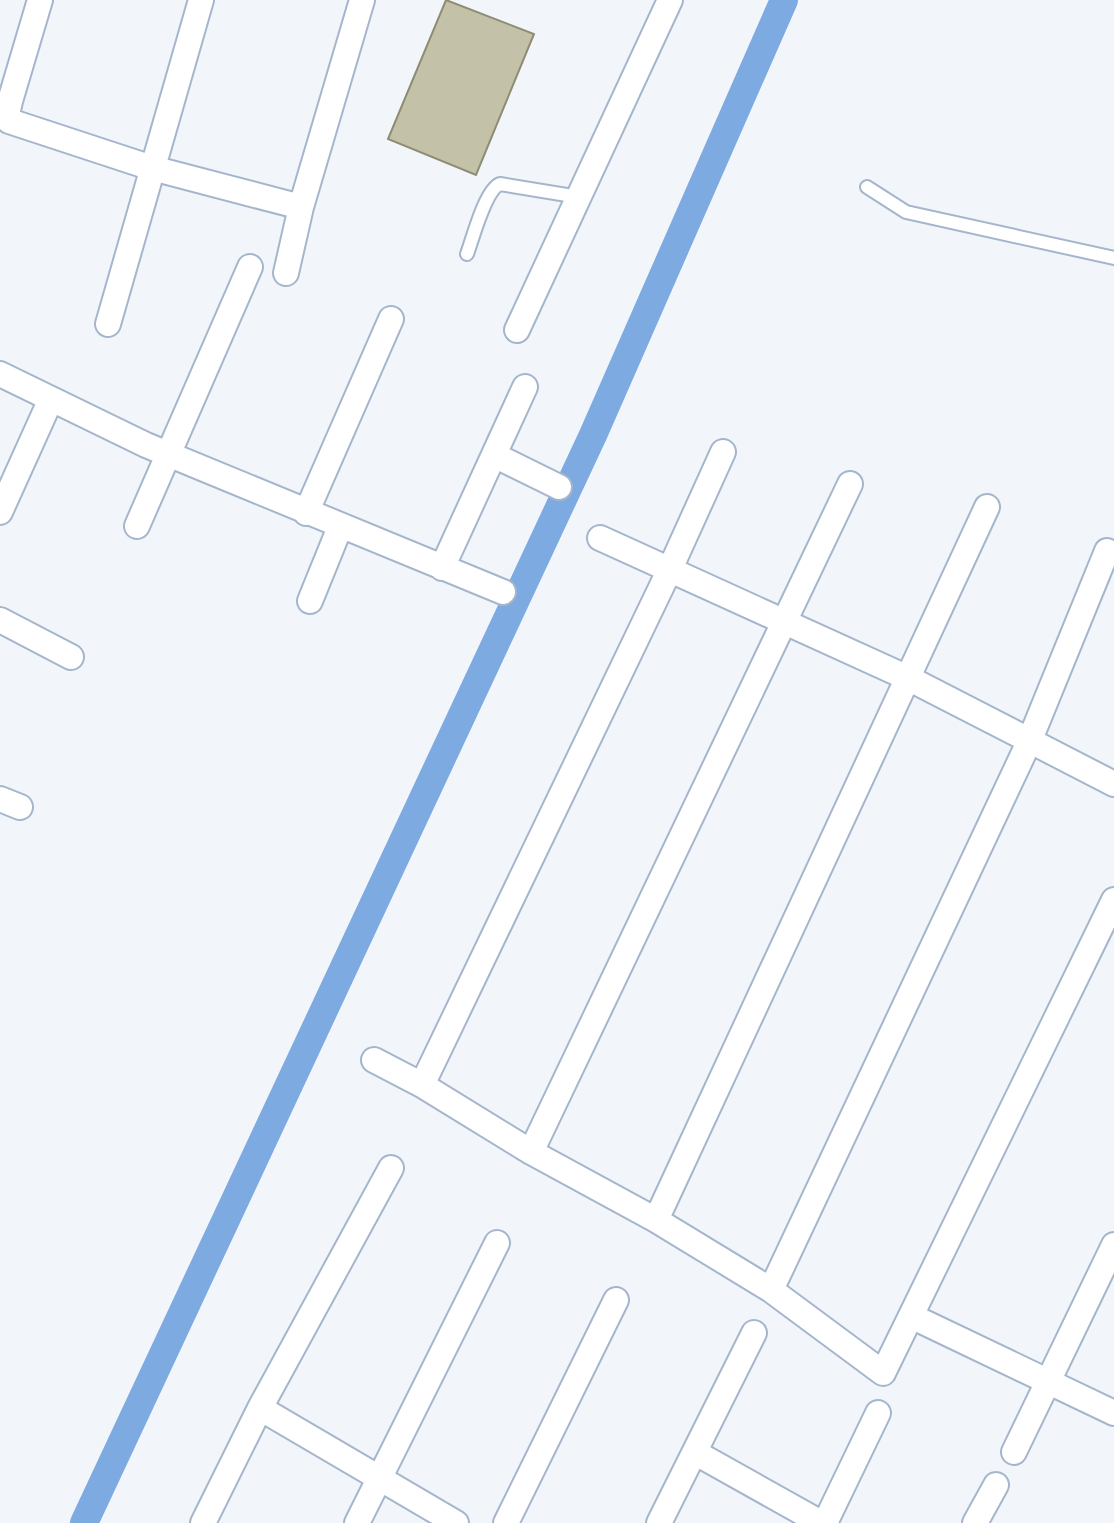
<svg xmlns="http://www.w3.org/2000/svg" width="1114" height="1523" font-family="'PT Sans Narrow',sans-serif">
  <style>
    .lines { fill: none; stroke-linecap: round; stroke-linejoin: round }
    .canal { stroke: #7eaae2; stroke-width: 28 }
    .building { fill: #c3c1a7; stroke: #8e8d74; stroke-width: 2 }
    .service-casing { stroke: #a5b6cc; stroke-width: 16 }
    .minor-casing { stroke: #a5b6cc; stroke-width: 28 }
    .service { stroke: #fff; stroke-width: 12 }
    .minor { stroke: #fff; stroke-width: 24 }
  </style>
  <rect width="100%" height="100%" fill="#f2f6fb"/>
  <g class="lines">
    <path class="canal" d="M84,1523L593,435L784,0"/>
  </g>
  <path class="building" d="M446,0L534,34L476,175L388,139Z"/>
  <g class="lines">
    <defs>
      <path id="service" d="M867,187L906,212L1114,258
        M467,254C473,238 485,190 500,184L579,197"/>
      <path id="minor" d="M40,0L10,101L7,115L9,121L152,168L301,207
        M286,273L301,207L362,0
        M108,324L201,0
        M517,330L670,0
        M0,374L146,445L503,592
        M494,455L559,487
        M0,512L51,399
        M306,513L391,319
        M137,526L250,267
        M600,538L908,678L1114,784
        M442,568L525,387
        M310,601L340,527
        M0,620L71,657
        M0,799L20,807
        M374,1060L422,1085L531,1152L656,1220L771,1290L883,1373L1114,900
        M422,1085L670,569L723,452
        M531,1152L850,484
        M656,1220L987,507
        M771,1290L1029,742L1107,551
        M911,1316L1114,1413
        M260,1408L456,1523
        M1014,1452L1114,1245
        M696,1453L821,1523
        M203,1523L260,1408L391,1168
        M357,1523L497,1243
        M506,1523L616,1300
        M659,1523L754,1333
        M825,1523L878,1413
        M975,1523L996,1485"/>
    </defs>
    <use href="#service" class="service-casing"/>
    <use href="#minor" class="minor-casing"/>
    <use href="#service" class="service"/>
    <use href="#minor" class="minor"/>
  </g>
</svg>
